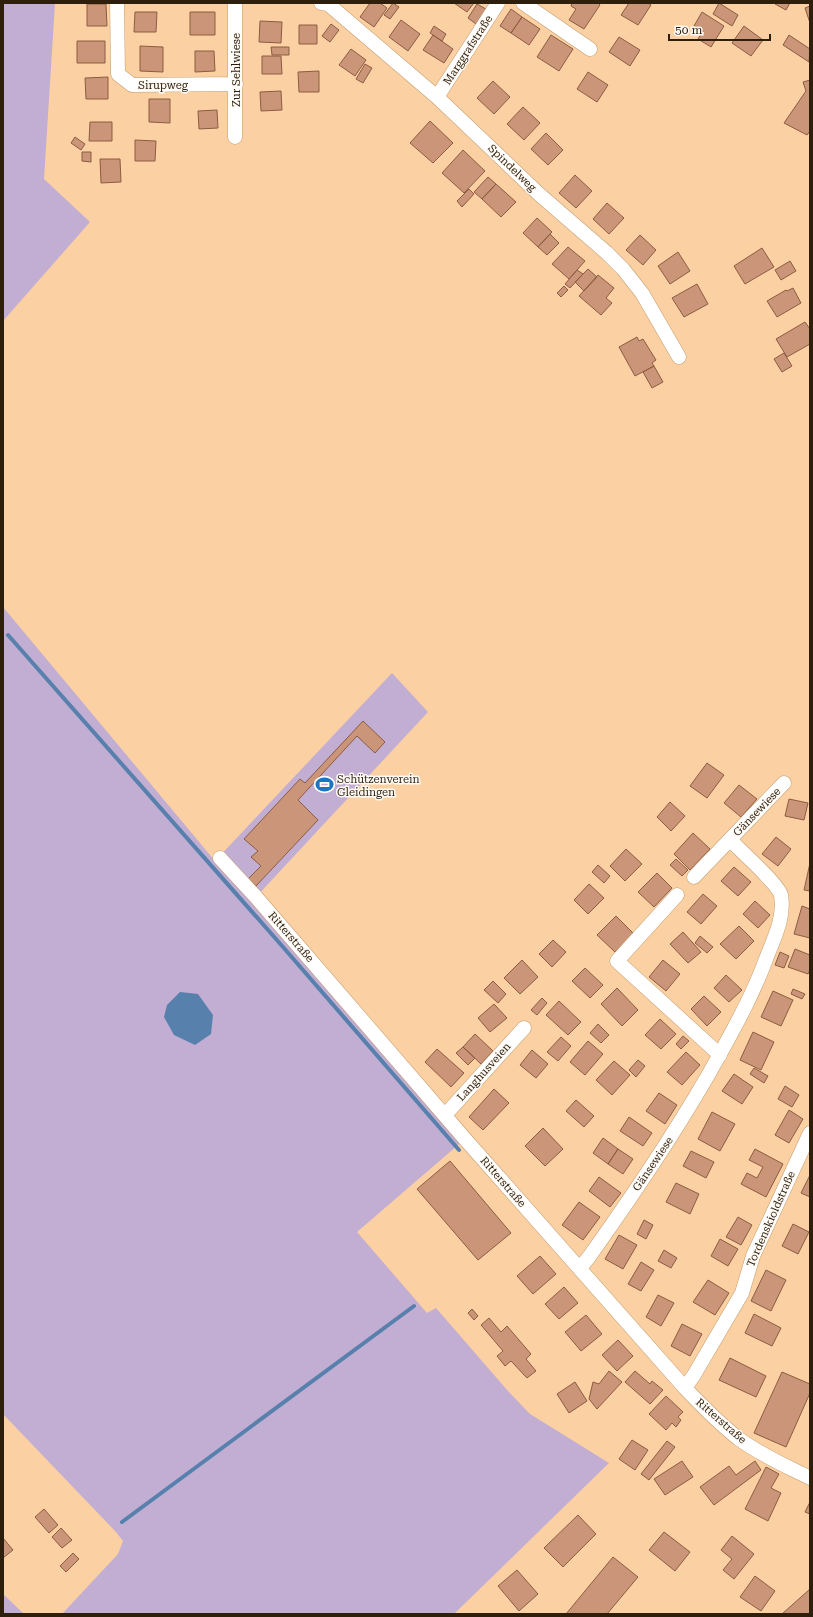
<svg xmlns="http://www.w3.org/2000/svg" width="813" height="1617" font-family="'Roboto Serif',serif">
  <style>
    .green { fill: #c2add3 }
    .water { fill: #5781ac }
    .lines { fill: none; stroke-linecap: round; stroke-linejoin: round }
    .stream { stroke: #5781ac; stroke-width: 4 }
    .building { fill: #ca9578; stroke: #8d5c41 }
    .street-casing { stroke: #c39c6f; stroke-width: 15 }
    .street { stroke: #fff; stroke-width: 14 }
    .labels { text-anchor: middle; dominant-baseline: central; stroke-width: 3; stroke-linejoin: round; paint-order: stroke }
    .street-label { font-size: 11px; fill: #2e1f0c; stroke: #fefaf5 }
    .poi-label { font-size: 11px; fill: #2e1f0c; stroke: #fefaf5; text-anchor: start }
  </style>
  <rect width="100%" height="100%" fill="#fbd1a3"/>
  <path class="green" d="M3,3H55L44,179L90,222L3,321Z
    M3,607L215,861L392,673L428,712L256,897L465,1139L357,1232L427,1313L436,1308L508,1391L530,1414L609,1463L454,1614H62L118,1554L123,1541L116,1532L3,1414Z
    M3,1594L24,1614H3Z"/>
  <path class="water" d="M180,992L198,994L213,1015L211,1034L195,1045L174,1035L164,1017L167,1005Z"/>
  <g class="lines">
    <path class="stream" d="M8,635L283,947L459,1150
      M122,1522L414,1306"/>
  </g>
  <path class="building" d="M370,3H380L387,8L374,27L360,17Z
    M393,3L399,7L390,19L384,15Z
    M454,3H474L467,12Z
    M572,3H598L600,5L584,29L569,20L576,9L571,6Z
    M629,3H648L651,5L638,25L621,15Z
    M719,3L738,15L732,26L713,14Z
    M776,3H790L786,10L775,4Z
    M87,4H106L107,26H87Z
    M477,4L486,9L476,24L468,18Z
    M810,6V23L805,8Z
    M511,9L522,17L511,33L500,26Z
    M135,12H157L156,32H134Z
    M190,12H215V35H190Z
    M702,12L724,26L711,47L698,39L703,31L694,26Z
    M522,17L540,29L529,45L511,33Z
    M401,20L420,34L408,51L389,37Z
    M260,21L282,22L281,43L259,42Z
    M331,24L339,30L330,42L322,36Z
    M299,25H317V44H299Z
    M434,26L446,34L442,41L430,33Z
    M744,26L763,40L751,56L732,43Z
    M433,35L453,49L444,63L423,50Z
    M551,35L573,49L559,71L537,57Z
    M789,35L810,49L809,62L783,45Z
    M619,37L640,50L630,66L609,52Z
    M77,41H105V63H77Z
    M140,46L163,47V72L140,71Z
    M271,47H289V55H272Z
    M351,49L366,60L355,76L339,65Z
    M195,51H214L215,71L195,72Z
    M262,56H281L282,74H262Z
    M365,64L372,68L363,83L356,79Z
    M319,71V92H299L298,72Z
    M588,72L608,85L597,102L577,89Z
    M108,77V99H86L85,78Z
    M810,80V131L807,135L784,123L806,91L803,82Z
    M493,81L510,97L494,114L477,98Z
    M281,91L282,110L261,111L260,92Z
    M149,99H170V123L149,122Z
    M523,107L540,123L524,140L507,124Z
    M217,110L218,128L199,129L198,111Z
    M430,121L453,143L433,163L410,143Z
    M90,122H112V141H89Z
    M546,133L563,150L548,165L531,149Z
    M75,137L85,144L81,150L71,143Z
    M135,140L156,141L155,161H135Z
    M463,150L485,171L464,193L442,173Z
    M82,152H91V162L82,161Z
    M100,159H120L121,182L101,183Z
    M575,175L592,191L576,208L559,193Z
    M488,177L496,184L482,199L474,192Z
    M496,184L516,202L501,217L482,199Z
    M469,189L474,194L462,207L457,201Z
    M607,203L624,218L609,234L593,219Z
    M537,218L552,232L538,247L523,233Z
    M550,234L559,243L547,255L538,247Z
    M640,235L656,250L643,265L626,250Z
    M568,247L585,261L569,279L552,264Z
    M762,248L774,267L745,284L734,266Z
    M678,252L690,271L670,284L658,266Z
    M790,261L796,271L781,280L775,270Z
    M588,269L597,277L584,291L575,282Z
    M577,270L583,274L570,288L565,284Z
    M598,275L614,288L606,298L612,303L601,315L579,296Z
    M697,284L708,304L684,317L672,298Z
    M564,286L568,290L561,297L557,293Z
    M793,288L801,303L777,317L767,301L786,290L787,291Z
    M805,322L810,329V344L787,357L776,339Z
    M637,337L639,341L643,339L656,360L652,363L654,366L635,376L619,347Z
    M784,353L792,366L782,372L774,359Z
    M654,366L663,382L652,388L643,372Z
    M363,721L385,742L375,753L357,736L298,800L318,820L256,886L248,879L261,866L251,857L258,851L244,839L300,779L305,783Z
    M707,763L724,775L707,798L690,786Z
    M739,785L757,799L741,817L724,803Z
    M789,799L808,803L804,820L785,816Z
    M670,802L685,816L671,831L657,817Z
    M693,833L710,849L690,870L674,854Z
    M776,837L791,849L778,866L762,854Z
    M626,849L642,864L625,881L610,866Z
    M676,859L688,870L682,876L670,865Z
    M810,863V891L804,890Z
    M598,865L610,876L604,883L592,872Z
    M734,867L751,882L738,896L721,881Z
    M657,873L672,888L654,907L638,892Z
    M589,884L604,898L588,914L574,900Z
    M703,894L717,906L701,924L687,912Z
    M755,901L770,915L758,928L743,914Z
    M802,906L810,909V938L794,934Z
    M616,916L634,934L615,952L597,935Z
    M739,926L754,941L736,959L720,944Z
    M683,932L701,952L688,963L670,944Z
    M700,936L713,947L707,953L695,943Z
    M553,940L566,952L552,967L539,954Z
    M795,949L810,955V970L808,974L788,967Z
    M780,952L789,956L784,968L775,965Z
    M522,960L538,977L520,994L504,978Z
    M663,960L680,974L666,991L649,977Z
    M585,968L603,985L590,998L572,981Z
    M726,975L742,990L729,1002L714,988Z
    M493,981L506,994L498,1003L484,990Z
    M617,988L638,1010L622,1026L601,1004Z
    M793,989L805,994L802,999L791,994Z
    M773,991L793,1000L781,1026L761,1017Z
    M704,996L721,1012L707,1026L691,1009Z
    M542,998L547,1003L537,1015L531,1010Z
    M559,1001L581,1022L568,1035L546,1015Z
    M494,1004L507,1018L490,1032L478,1018Z
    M660,1019L676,1034L661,1049L645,1035Z
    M598,1024L609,1035L601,1043L590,1033Z
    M753,1032L774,1042L761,1070L740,1060Z
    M475,1034L493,1051L481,1064L463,1047Z
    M683,1036L689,1041L681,1049L676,1044Z
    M561,1037L571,1046L558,1061L547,1052Z
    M588,1041L603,1054L585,1075L570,1062Z
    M463,1047L475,1058L468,1065L456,1053Z
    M437,1049L464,1073L451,1087L425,1062Z
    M532,1050L548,1064L536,1078L520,1065Z
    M686,1052L700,1065L682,1085L667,1072Z
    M638,1060L645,1066L636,1077L629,1070Z
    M614,1061L630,1075L612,1095L596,1080Z
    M754,1068L768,1076L764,1083L750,1074Z
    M734,1074L753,1087L742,1104L722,1091Z
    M785,1086L799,1095L792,1107L778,1099Z
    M494,1089L509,1103L483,1130L469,1117Z
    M659,1093L677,1105L665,1124L646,1111Z
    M576,1100L594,1116L584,1127L566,1111Z
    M789,1110L803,1119L789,1143L775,1135Z
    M712,1112L735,1124L720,1151L698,1139Z
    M629,1117L652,1133L643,1146L620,1131Z
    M543,1128L563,1149L545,1166L525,1146Z
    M603,1138L618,1149L608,1164L593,1153Z
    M618,1149L633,1159L623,1174L608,1164Z
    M755,1149L783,1164L766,1197L741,1184L747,1173L757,1178L763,1167L749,1160Z
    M691,1151L714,1162L706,1178L683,1166Z
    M450,1161L511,1233L478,1260L417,1189Z
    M810,1175V1197L801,1193Z
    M599,1177L621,1193L610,1207L589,1191Z
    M676,1183L699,1194L690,1214L666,1202Z
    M579,1202L600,1217L583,1240L562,1225Z
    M738,1217L752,1225L741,1245L726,1237Z
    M644,1220L653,1225L646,1239L637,1234Z
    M793,1224L809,1232L798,1254L782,1246Z
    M619,1235L637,1245L623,1269L605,1259Z
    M720,1239L738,1249L728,1266L711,1256Z
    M664,1250L677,1258L671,1268L658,1261Z
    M540,1256L556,1274L533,1294L517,1276Z
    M641,1262L654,1270L641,1291L628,1284Z
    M766,1270L786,1280L771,1311L751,1301Z
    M708,1280L729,1293L715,1315L693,1302Z
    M564,1287L578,1303L559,1319L545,1304Z
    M658,1295L674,1303L661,1326L646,1317Z
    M472,1309L478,1316L474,1320L468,1313Z
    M754,1314L781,1328L772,1346L745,1333Z
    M586,1315L602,1334L581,1351L565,1332Z
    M489,1318L501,1332L507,1326L531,1354L526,1359L536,1371L527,1378L511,1361L505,1366L497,1356L503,1351L481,1325Z
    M682,1324L702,1334L690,1356L671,1346Z
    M618,1340L633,1356L617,1371L602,1355Z
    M730,1358L766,1376L756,1397L719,1380Z
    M609,1371L622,1382L597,1409L589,1399L593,1382L599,1384Z
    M635,1371L650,1384L652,1381L663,1390L650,1404L625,1382Z
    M782,1372L810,1384V1393L786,1447L754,1433Z
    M575,1382L587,1401L569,1413L557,1394Z
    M666,1396L683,1412L678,1417L681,1420L676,1427L672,1423L666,1430L649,1414Z
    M632,1440L648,1450L635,1470L619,1459Z
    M667,1441L675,1447L649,1480L641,1474Z
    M682,1461L693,1477L665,1495L654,1479Z
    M755,1461L761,1470L714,1505L700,1487L729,1466L736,1475Z
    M766,1467L779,1474L771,1488L781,1493L768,1521L745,1509Z
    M810,1502V1514L805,1512Z
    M44,1509L58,1525L49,1533L35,1517Z
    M578,1515L596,1534L563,1567L544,1548Z
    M61,1528L72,1540L62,1548L52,1537Z
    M664,1532L690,1552L675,1571L649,1550Z
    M732,1536L754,1554L734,1579L723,1570L732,1559L721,1550Z
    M3,1538L13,1550L3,1558Z
    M73,1553L79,1559L66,1572L60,1566Z
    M613,1557L638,1577L607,1614H566Z
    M517,1570L538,1594L519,1611L498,1586Z
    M755,1576L775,1591L761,1611L740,1597Z
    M810,1589V1614H782Z"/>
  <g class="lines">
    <defs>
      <path id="street" d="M117,3L118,74L132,85L236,84
        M235,3V137
        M321,3L328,4L437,97L540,195L607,253L623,269L642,293L679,357
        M523,3L590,49
        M437,97L498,3
        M220,858L256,897L465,1139L685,1388C702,1406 720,1424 739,1439C761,1455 786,1466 810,1478
        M694,877L784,783
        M677,895L617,961L720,1055
        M445,1115L524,1028
        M580,1268L589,1257C636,1191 681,1125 720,1054C737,1023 754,992 766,959C774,938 785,918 781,895C778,884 740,850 730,840
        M685,1388L694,1375L742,1293L753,1256L810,1133"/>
    </defs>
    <use href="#street" class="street-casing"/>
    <use href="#street" class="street"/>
  </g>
  <defs>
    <symbol id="stadium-bare" viewBox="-9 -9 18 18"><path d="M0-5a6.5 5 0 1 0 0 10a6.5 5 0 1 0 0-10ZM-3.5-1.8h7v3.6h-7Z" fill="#1a75c2" stroke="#fefaf5" stroke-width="2.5" paint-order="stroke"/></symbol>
  </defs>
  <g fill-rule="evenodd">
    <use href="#stadium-bare" x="312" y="772" width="25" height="25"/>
  </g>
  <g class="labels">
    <g class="street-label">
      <text transform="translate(468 50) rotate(-57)">Marggrafstraße</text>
      <text transform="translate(236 70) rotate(-90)">Zur Sehlwiese</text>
      <text x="163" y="85">Sirupweg</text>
      <text transform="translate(512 168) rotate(44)">Spindelweg</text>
      <text transform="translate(757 812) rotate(-46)">Gänsewiese</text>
      <text transform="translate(291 937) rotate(49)">Ritterstraße</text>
      <text transform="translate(484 1072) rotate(-48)">Langhusveien</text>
      <text transform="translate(653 1164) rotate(-56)">Gänsewiese</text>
      <text transform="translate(503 1182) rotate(49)">Ritterstraße</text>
      <text transform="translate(771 1219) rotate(-66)">Tordenskioldstraße</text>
      <text transform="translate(721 1421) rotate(41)">Ritterstraße</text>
    </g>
    <g class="poi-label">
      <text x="337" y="779">Schützenverein<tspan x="337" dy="13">Gleidingen</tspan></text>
    </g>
  </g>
  <rect width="813" height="1617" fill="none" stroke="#2e1f0c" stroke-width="8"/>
  <path d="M669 34v6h101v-6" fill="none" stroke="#2e1f0c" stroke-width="2"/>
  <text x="675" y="34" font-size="12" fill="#2e1f0c" stroke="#fefaf5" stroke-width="3" paint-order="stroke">50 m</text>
</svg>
